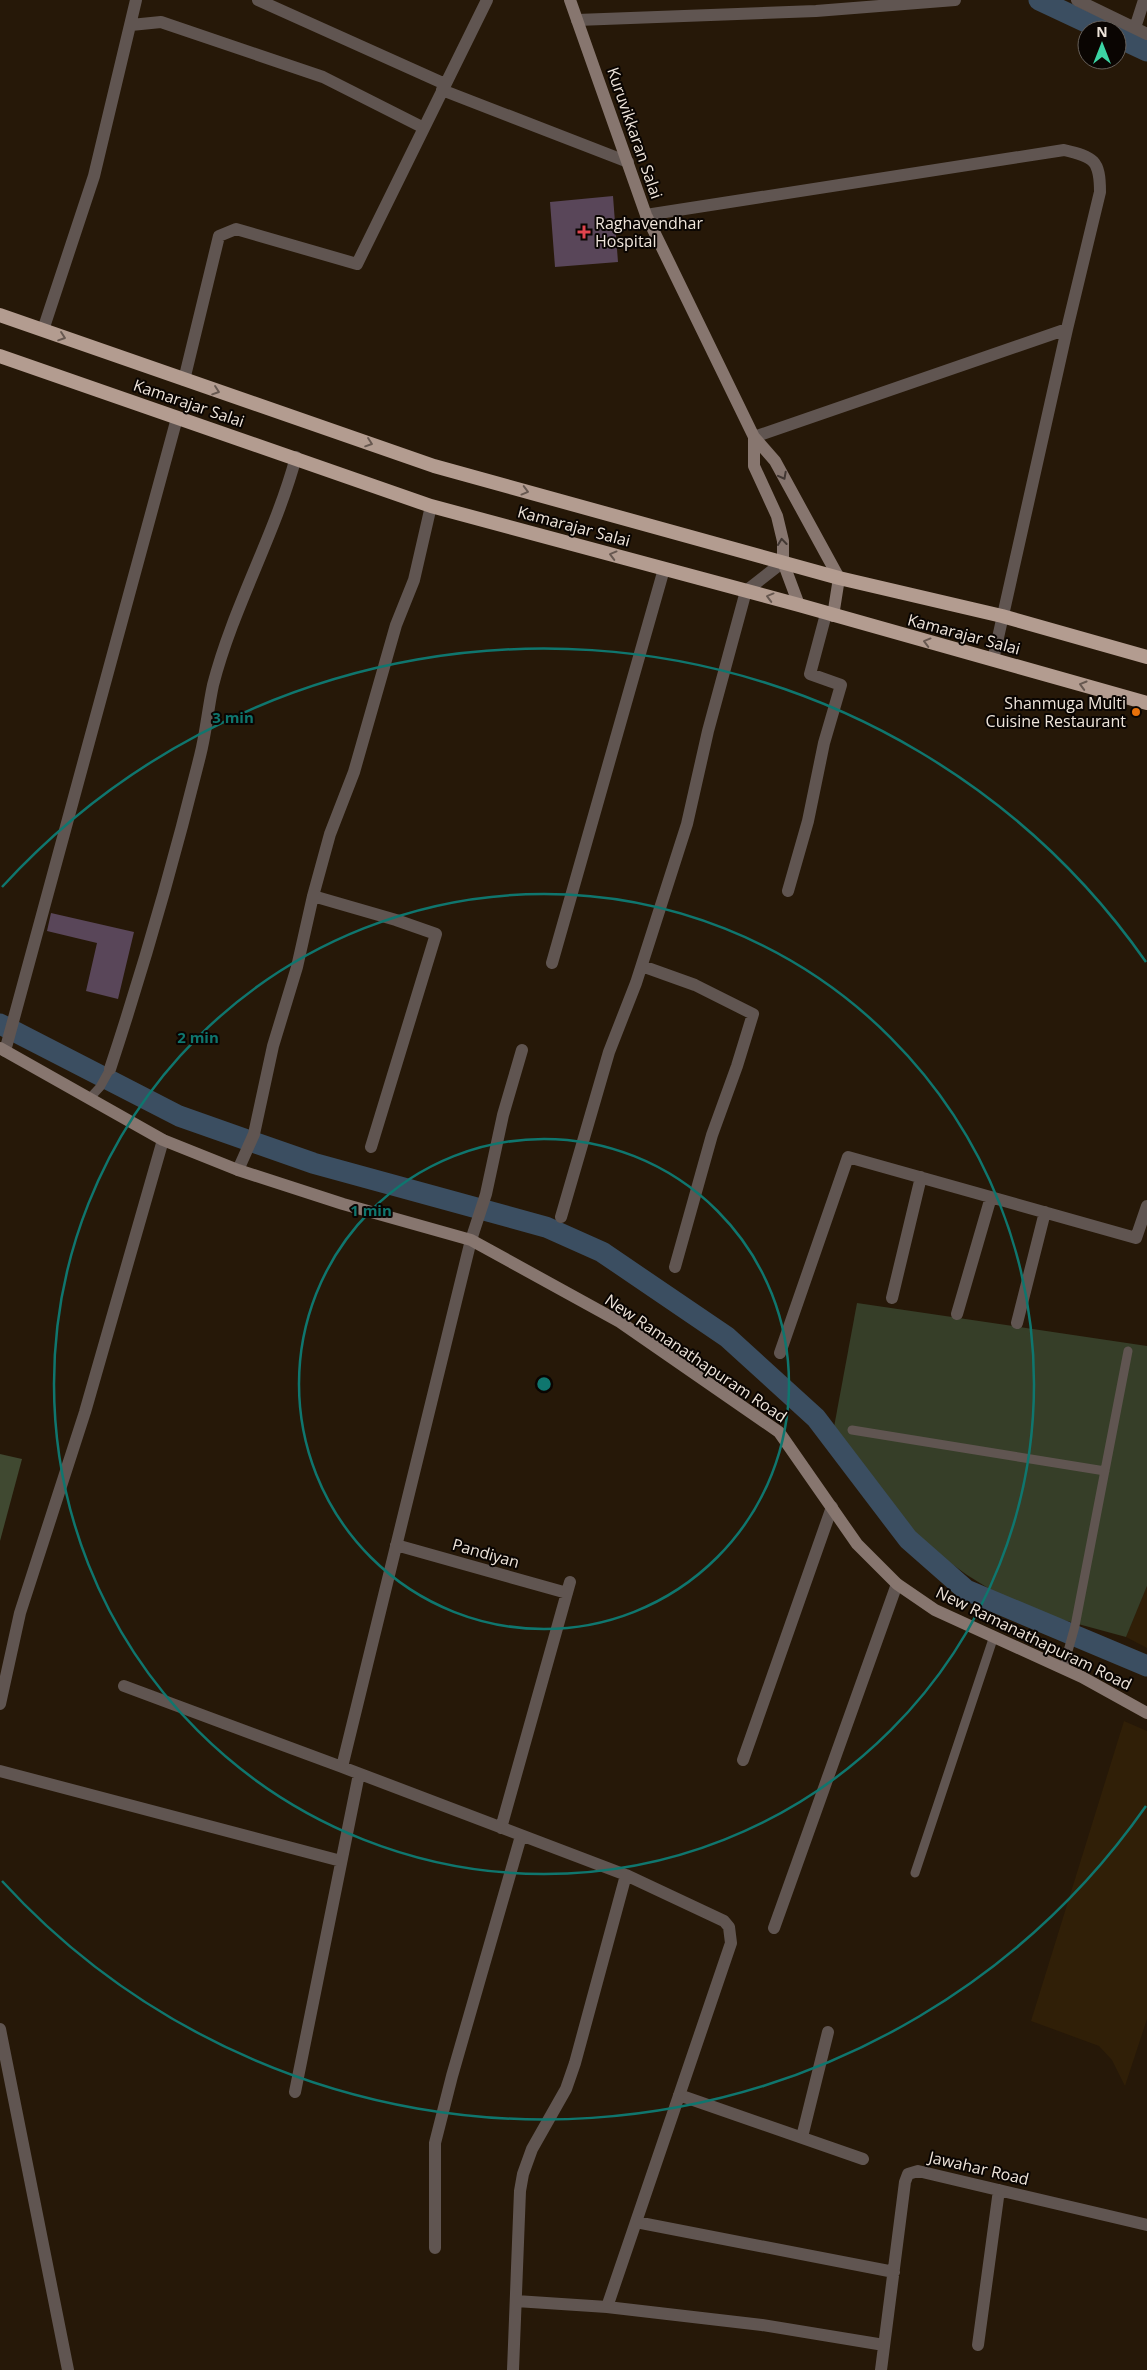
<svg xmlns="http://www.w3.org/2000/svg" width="1147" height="2370" font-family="'Open Sans',sans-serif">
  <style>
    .built { fill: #301f07 }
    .green { fill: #363e28 }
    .forest { fill: #404931 }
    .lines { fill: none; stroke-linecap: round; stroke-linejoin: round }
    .canal { stroke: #3b4e61; stroke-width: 21 }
    .building { fill: #594659 }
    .service { stroke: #605551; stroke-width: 9 }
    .minor { stroke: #605551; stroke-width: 12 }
    .tertiary { stroke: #605551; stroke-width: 12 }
    .secondary { stroke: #87766f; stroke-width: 12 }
    .trunk { stroke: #b39c90; stroke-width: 14 }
    .oneway { stroke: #675850 }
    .oneway2 { stroke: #423833 }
    .ring { fill: none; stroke: #0f766e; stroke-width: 2.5 }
    .health-dot { fill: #e0444e; stroke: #0a0502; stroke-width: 2 }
    .food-dot { fill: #e8710a; stroke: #0a0502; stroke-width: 2 }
    .labels { text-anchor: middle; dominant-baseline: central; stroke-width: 4; stroke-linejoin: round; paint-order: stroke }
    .street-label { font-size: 16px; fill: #efe5db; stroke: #0a0502 }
    .poi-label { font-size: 16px; fill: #efe5db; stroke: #0a0502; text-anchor: start }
    .centre { fill: #0f766e; stroke: #0a0502; stroke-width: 2.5 }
    .ring-label { font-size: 15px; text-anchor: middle; font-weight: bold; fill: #0f766e; stroke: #0a0502; stroke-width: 4; stroke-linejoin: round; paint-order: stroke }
  </style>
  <rect width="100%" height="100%" fill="#261808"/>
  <path class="built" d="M1147,1586V1648L1126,1637Z
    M1124,1721L1147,1731V2019L1125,2086L1112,2060L1099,2046L1031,2021Z"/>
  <path class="green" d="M857,1303L1147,1346V1586L1126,1637L1045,1615L1001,1596L967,1575L927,1546L899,1514L834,1427Z"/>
  <path class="forest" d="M0,1454L22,1459L0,1541Z"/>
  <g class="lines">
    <path class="canal" d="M1039,0L1103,30
      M1117,37L1147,51
      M0,1024L179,1116L313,1163L546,1227L602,1252L727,1337L816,1418L908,1539L966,1590L1147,1666"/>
  </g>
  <path class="building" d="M613,196L618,262L555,267L550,202Z
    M51,913L134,932L118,999L86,991L97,943L47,931Z"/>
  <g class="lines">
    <path class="service" d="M89,1099L100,1087L110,1069
      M852,1430L1105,1471
      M1063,1669L1075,1626L1128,1351
      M915,1873L994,1636"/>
    <path class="minor" d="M258,0L445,84
      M1077,0L1147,34
      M577,20L816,11L955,0
      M131,25L161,22L323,77L424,128
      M1135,28L1144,0
      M442,90L628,162
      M646,215L1064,150C1094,157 1100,160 1100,192L1067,329L993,660
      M43,330L94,176L136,0
      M184,380L219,236L236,229L357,264L487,0
      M754,437L1067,329
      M788,891L808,821L824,743L841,685L810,674L826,614
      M313,896L396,920L436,934L371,1147
      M552,963L664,569
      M642,966L695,985L753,1014L737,1066L712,1135L675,1267
      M5,1051L177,418
      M110,1069C144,966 174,861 200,756C206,733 208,708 213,685C233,607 275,535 296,457
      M238,1170L254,1134L273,1046L297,967L313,896L330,834L354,772L396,625L414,580L431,506
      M561,1217L609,1052L636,983L687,824L708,731L746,591L783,562
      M892,1298L921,1177
      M957,1314L991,1197
      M1017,1323L1045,1212
      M780,1353L848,1157L1136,1238L1147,1206
      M396,1545L567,1593
      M124,1686L342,1767
      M743,1760L832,1507
      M0,1771L341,1861
      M501,1828L570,1582
      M774,1928L897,1584
      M295,2092L359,1774
      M679,2095L863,2159
      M802,2137L828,2032
      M636,2222L894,2272
      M435,2248V2143L452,2076L521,1836
      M516,2301L607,2307L731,1943L729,1927L724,1921L626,1875
      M607,2307L762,2325L884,2345
      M978,2345L999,2190
      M513,2370L520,2191L523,2174L532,2149L566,2089L575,2063L626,1875L342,1767L471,1240L486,1194L503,1115L522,1050
      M881,2370L905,2182L908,2174L918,2171L1147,2225"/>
    <path class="tertiary" d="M0,1704L20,1613L85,1412L163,1140
      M0,2029L68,2370"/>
    <path class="secondary" d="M570,0L646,215L754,437L775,461L839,578L833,616
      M754,437V466L777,516L783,541V562L799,605
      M0,1048L163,1140L238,1170L343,1204L471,1240L620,1322L779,1432L857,1544L897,1584L935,1610L1082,1677L1147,1713"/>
    <path class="trunk" d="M0,315L434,466L839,578L1002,616L1147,657
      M0,356L431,506L799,605L1147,703"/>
  </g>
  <defs><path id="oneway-chevron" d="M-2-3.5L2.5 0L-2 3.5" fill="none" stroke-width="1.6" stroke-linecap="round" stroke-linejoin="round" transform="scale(1.25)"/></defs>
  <g class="oneway">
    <use href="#oneway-chevron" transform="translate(62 337) rotate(19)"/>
    <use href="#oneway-chevron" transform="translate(216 391) rotate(19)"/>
    <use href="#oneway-chevron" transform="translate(369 443) rotate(19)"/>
    <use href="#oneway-chevron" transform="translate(525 491) rotate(15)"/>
    <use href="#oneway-chevron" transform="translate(613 555) rotate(-165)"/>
    <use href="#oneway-chevron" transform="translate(770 597) rotate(-165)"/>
    <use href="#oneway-chevron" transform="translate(927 642) rotate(-165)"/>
    <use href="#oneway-chevron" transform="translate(1083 685) rotate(-164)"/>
  </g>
  <g class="oneway2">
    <use href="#oneway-chevron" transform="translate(783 476) rotate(62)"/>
    <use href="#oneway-chevron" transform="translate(782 542) rotate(-96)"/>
  </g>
  <g class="ring">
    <circle cx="544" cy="1384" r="245"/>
    <circle cx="544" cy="1384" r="490"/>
    <path d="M1146 1806A735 735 0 0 1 2 1881M2 887A735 735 0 0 1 1146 962"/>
  </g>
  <path class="health-dot" d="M581.5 224.5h5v5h5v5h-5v5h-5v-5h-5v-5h5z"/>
  <circle class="food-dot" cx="1136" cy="712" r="5"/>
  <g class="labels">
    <g class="street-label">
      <text transform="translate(635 133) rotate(71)">Kuruvikkaran Salai</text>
      <text transform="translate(189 403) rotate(19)">Kamarajar Salai</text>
      <text transform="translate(574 526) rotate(15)">Kamarajar Salai</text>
      <text transform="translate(964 634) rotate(15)">Kamarajar Salai</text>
      <text transform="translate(696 1358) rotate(34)">New Ramanathapuram Road</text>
      <text transform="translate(486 1553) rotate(16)">Pandiyan</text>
      <text transform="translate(1034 1638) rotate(26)">New Ramanathapuram Road</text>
      <text transform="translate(979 2168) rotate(13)">Jawahar Road</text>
    </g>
    <g class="poi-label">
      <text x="595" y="223">Raghavendhar<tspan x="595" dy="18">Hospital</tspan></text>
      <text x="1126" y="703" text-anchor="end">Shanmuga Multi<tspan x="1126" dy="18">Cuisine Restaurant</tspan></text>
    </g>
  </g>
  <circle cx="544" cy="1384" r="8" class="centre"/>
  <g class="ring-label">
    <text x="233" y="723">3 min</text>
    <text x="198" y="1043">2 min</text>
    <text x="371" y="1216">1 min</text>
  </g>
  <g transform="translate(1102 45)"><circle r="24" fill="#0a0502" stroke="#665f59"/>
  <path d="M0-4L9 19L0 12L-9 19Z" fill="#3cd4a4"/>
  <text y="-8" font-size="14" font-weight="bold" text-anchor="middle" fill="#efe5db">N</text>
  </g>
</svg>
